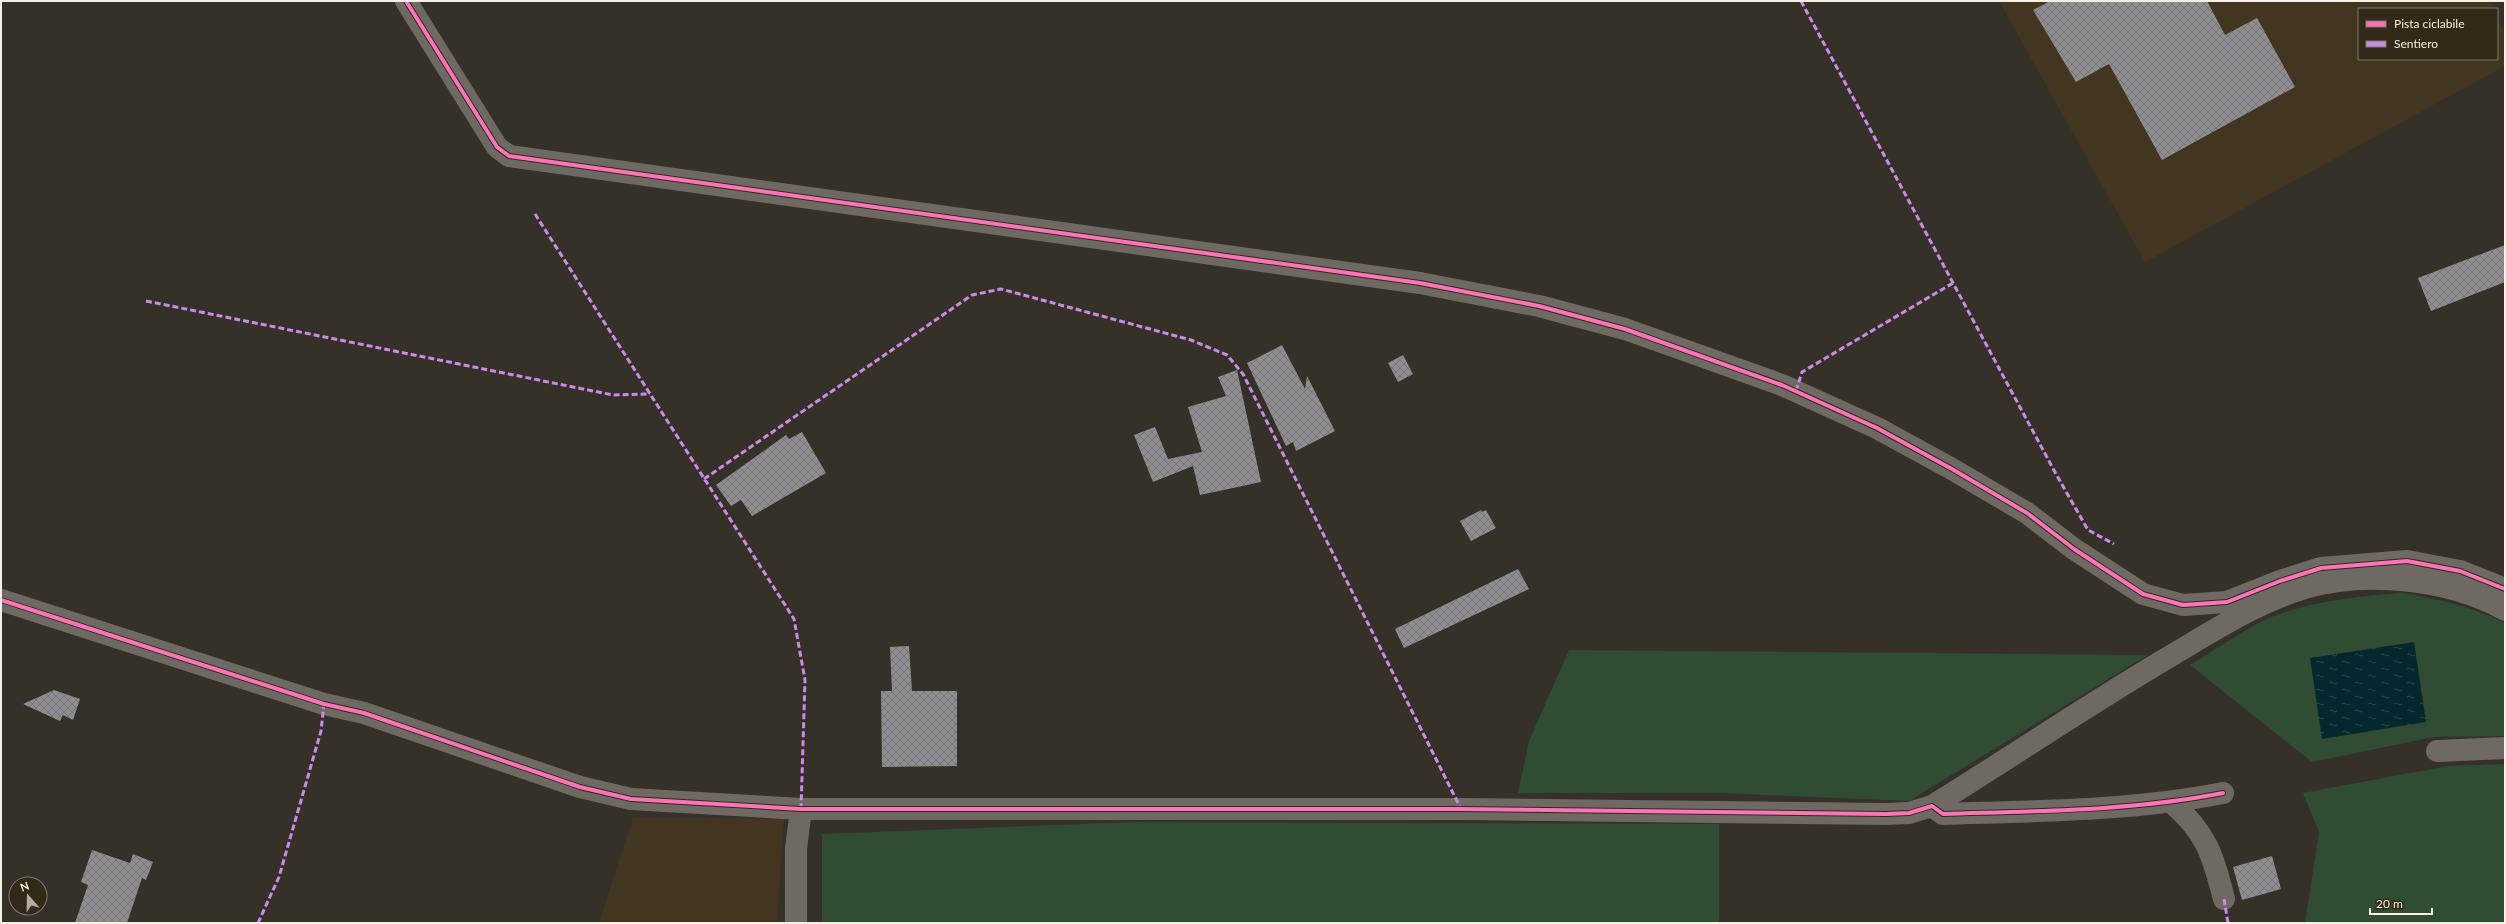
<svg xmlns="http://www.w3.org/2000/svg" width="2506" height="924" font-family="Lato,sans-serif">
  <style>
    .built { fill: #423621 }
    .green { fill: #304c32 }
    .water { fill: url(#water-ripples) }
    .building { fill: url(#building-cross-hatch) }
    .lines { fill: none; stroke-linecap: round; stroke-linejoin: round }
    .street { stroke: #6e6a63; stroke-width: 22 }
    .quiet { stroke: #ca8be6; stroke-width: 3; stroke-dasharray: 6 3; stroke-linecap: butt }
    .cycleway-casing { stroke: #322918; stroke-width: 6 }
    .cycleway { stroke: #fb73b8; stroke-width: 4 }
  </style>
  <defs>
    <pattern id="water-ripples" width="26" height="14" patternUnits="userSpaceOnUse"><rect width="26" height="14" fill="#05282f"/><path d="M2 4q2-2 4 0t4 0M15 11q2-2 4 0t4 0" fill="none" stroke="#2a484d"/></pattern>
    <pattern id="building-cross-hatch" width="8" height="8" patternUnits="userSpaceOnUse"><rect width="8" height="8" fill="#908d92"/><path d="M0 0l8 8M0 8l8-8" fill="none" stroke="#787577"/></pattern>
  </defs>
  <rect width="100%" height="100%" fill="#363128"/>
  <path class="built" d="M1999,1H2491L2494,9H2359V59H2497V16L2505,37V66L2145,262Z
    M633,817L784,819L777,923H599Z"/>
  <path class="green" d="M2402,593C2439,599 2472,607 2505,623V736L2434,737L2312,762L2190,665C2214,651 2237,634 2261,622C2300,602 2359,596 2402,593Z
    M1569,650L2148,655L1909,801L1718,793H1518L1529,741Z
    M2505,764V923H2305L2319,832L2303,793L2448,766Z
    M1136,822L1719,824V923H822V834Z"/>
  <path class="water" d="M2414,642L2426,722L2322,739L2310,658Z"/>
  <path class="building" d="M2050,1H2207L2225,35L2257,18L2295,87L2162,160L2109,64L2076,82L2033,10Z
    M2505,245V282L2431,311L2418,278Z
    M1282,345L1305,389L1307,376L1335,431L1296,451L1293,442L1286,446L1247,363Z
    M1403,355L1413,374L1398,382L1388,363Z
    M1237,370L1261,482L1200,495L1193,466L1153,482L1134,435L1155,427L1168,459L1202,452L1188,407L1226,396L1218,377Z
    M802,432L826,473L752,516L741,500L731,506L716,485L786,435L789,439Z
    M1481,510L1482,512L1486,510L1496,528L1471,541L1460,521Z
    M1518,569L1529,589L1404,648L1395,629Z
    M909,646L912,691H957V766L882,767L881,691H892L890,647Z
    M54,690L80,699L73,720L63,715L60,721L23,704Z
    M92,850L130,863L133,854L153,862L146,880L142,878L127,923H75L88,885L81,882Z
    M2272,856L2281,889L2242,900L2233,867Z"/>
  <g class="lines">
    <path class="street" d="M406,1L497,147L509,156L1420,283L1539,306L1625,329L1782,385L1877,428L1952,469L2027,513L2074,549L2143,594L2183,605L2227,602L2280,581L2321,568L2407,561L2460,571L2505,589
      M1,600L324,704L364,713L580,787L631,799L801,809H1461L1886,814L1909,813L1932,806L1943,814C2037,811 2131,811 2223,793
      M2437,751L2505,748
      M2172,803C2207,833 2213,856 2224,899
      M1932,806C2013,756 2092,702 2174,654C2216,629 2258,602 2305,588C2365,570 2450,579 2505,610
      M796,923V849L801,809"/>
    <path class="quiet" d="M1801,1L2056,474L2088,530L2114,544
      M535,214L794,619L805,680L801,809
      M146,301L613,395L650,394
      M1796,391L1802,372L1953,283
      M704,479L972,295L1001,289L1191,340L1227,355L1243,374L1461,809
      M2224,899L2228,923
      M258,923L279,877L321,731L324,704"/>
    <defs>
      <path id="cycleway" d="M406,1L497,147L509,156L1420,283L1539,306L1625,329L1782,385L1877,428L1952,469L2027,513L2074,549L2143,594L2183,605L2227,602L2280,581L2321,568L2407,561L2460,571L2505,589
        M1,600L324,704L364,713L580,787L631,799L801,809H1461L1886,814L1909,813L1932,806L1943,814C2037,811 2131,811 2223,793"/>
    </defs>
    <use href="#cycleway" class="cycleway-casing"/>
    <use href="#cycleway" class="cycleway"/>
  </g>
  <rect width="2506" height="924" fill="none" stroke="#f5efe4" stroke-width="4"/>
  <rect x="2358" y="8" width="140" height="52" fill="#322918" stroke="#80786a"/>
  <rect x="2366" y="21" width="20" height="6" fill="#fb73b8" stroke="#80786a"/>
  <text x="2394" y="28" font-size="12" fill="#f5efe4">Pista ciclabile</text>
  <rect x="2366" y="41" width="20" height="6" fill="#ca8be6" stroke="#80786a"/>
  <text x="2394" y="48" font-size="12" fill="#f5efe4">Sentiero</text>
  <g transform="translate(28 896) rotate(340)"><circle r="19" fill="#322918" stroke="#80786a"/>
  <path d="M0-3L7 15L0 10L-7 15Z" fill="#b2aca2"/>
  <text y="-6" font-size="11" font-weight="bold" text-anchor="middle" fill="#f5efe4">N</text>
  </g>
  <path d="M2370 908v6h62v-6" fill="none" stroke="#f5efe4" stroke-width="2"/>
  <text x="2376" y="908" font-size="12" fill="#f5efe4" stroke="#322918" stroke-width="3" paint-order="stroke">20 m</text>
</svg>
